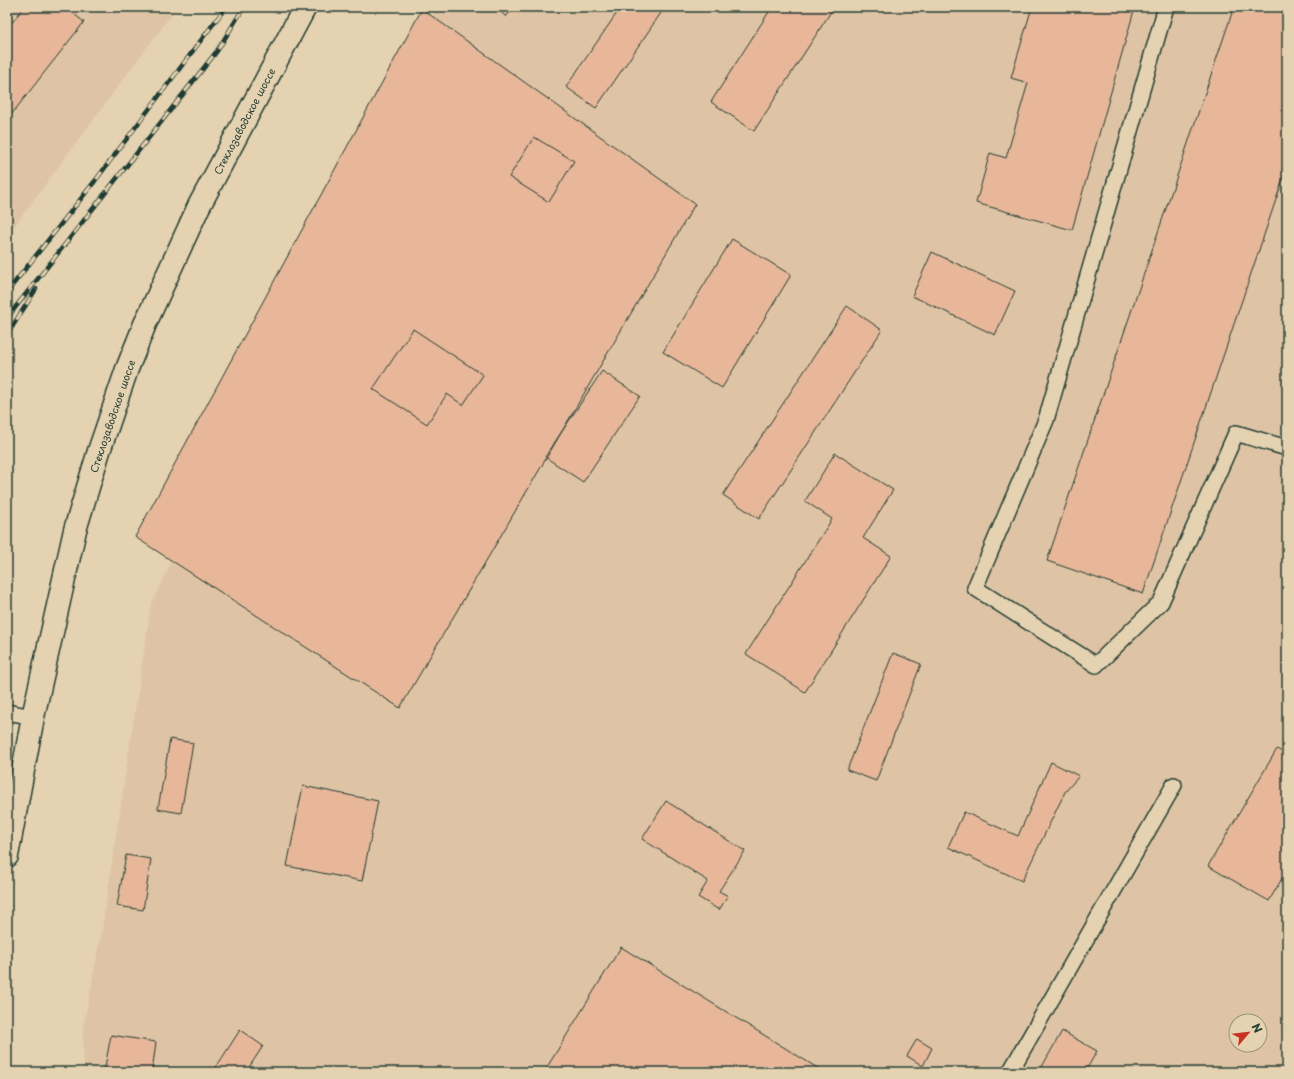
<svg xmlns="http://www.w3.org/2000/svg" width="1294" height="1079" font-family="'Playpen Sans',sans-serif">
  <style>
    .built { fill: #dec4a4; fill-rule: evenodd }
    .building { fill: #e8b799; stroke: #1f3d34 }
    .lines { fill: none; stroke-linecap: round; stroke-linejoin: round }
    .lane-casing { stroke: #1f3d34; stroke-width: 18 }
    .secondary-casing { stroke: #1f3d34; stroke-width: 25 }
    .lane { stroke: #e5d2b0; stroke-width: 15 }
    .secondary { stroke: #e5d2b0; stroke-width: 22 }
    .rail-casing { stroke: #1f3d34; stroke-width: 4.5 }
    .rail { stroke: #e5d2b0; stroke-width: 3; stroke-dasharray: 9; stroke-linecap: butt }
    .labels { text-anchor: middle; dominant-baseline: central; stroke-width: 3; stroke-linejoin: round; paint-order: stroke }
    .street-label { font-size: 10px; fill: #1f3d34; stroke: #e5d2b0 }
  </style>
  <rect width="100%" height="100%" fill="#e5d2b0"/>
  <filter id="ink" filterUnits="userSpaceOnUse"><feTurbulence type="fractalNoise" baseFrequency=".025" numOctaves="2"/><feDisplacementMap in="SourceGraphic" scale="8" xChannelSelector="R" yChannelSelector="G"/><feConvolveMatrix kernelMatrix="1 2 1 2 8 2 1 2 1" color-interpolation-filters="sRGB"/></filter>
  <g filter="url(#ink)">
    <path class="built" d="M7,7H177L7,236Z
      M437,7H1287V1072H84L83,1029L102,929L151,605ZM1236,1021H1260V1045H1236Z"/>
    <path class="building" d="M24,7H65L84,22L7,120V29Z
      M496,7H513L506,17Z
      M621,7H665L596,108L566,87Z
      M772,7H834L754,131L711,102Z
      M1032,7H1135L1072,230L976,203L990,153L1006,158L1028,83L1011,78Z
      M1234,7H1287V167L1143,594L1047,561Z
      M422,9L695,204L400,708L135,537Z
      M534,137L574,161L549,202L509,177Z
      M732,239L791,275L722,388L663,352Z
      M932,252L1015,291L995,335L912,296Z
      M847,306L882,330L759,519L723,495Z
      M413,329L483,375L463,405L447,394L427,424L373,389Z
      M602,371L640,396L583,482L545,457Z
      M835,453L893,490L863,538L891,556L805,692L746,654L832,519L805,501Z
      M893,653L921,664L876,781L847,770Z
      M170,739L193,743L181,813L158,809Z
      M1277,749L1287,755V870L1269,901L1208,866Z
      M1051,762L1079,776L1065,792L1022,881L948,847L964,812L1018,836Z
      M303,786L378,801L362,881L287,866Z
      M666,801L745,851L719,891L728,896L719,910L698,897L708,881L642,839Z
      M126,855L151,859L143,910L117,906Z
      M621,947L824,1072H544Z
      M240,1030L263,1046L246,1072H213Z
      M1062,1031L1097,1051L1085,1072H1039Z
      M111,1035L156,1042L152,1072H104Z
      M917,1039L932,1048L923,1066L907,1056Z"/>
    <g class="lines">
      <defs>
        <path id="lane" d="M1166,7L1046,420L975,588L1096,665L1161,602L1236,433L1287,448
          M7,712L33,717
          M1010,1072L1174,785"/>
        <path id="secondary" d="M7,856L33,717L75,530L99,451L127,369L145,324L199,206L305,7"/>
      </defs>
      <use href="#lane" class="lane-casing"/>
      <use href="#secondary" class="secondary-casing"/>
      <use href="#lane" class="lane"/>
      <use href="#secondary" class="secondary"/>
      <defs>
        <path id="rail" d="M7,292L95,181L226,7
          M7,318L217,51L244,7
          M7,335L36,289"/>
      </defs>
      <use href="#rail" class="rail-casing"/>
      <use href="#rail" class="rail"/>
    </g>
  </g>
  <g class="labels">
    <g class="street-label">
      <text transform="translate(244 121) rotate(-62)">Стеклозаводское шоссе</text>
      <text transform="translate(112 416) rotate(-71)">Стеклозаводское шоссе</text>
    </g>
  </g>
  <rect width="1294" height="1079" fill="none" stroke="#e5d2b0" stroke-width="24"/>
  <rect x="12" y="12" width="1270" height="1055" fill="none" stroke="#1f3d34" stroke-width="1.5" filter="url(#ink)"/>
  <g transform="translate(1248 1033) rotate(62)"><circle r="19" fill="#e5d2b0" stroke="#96967e"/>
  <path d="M0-3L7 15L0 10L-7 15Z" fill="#c8321e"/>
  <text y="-6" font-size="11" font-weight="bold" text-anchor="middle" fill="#1f3d34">N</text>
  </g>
</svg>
